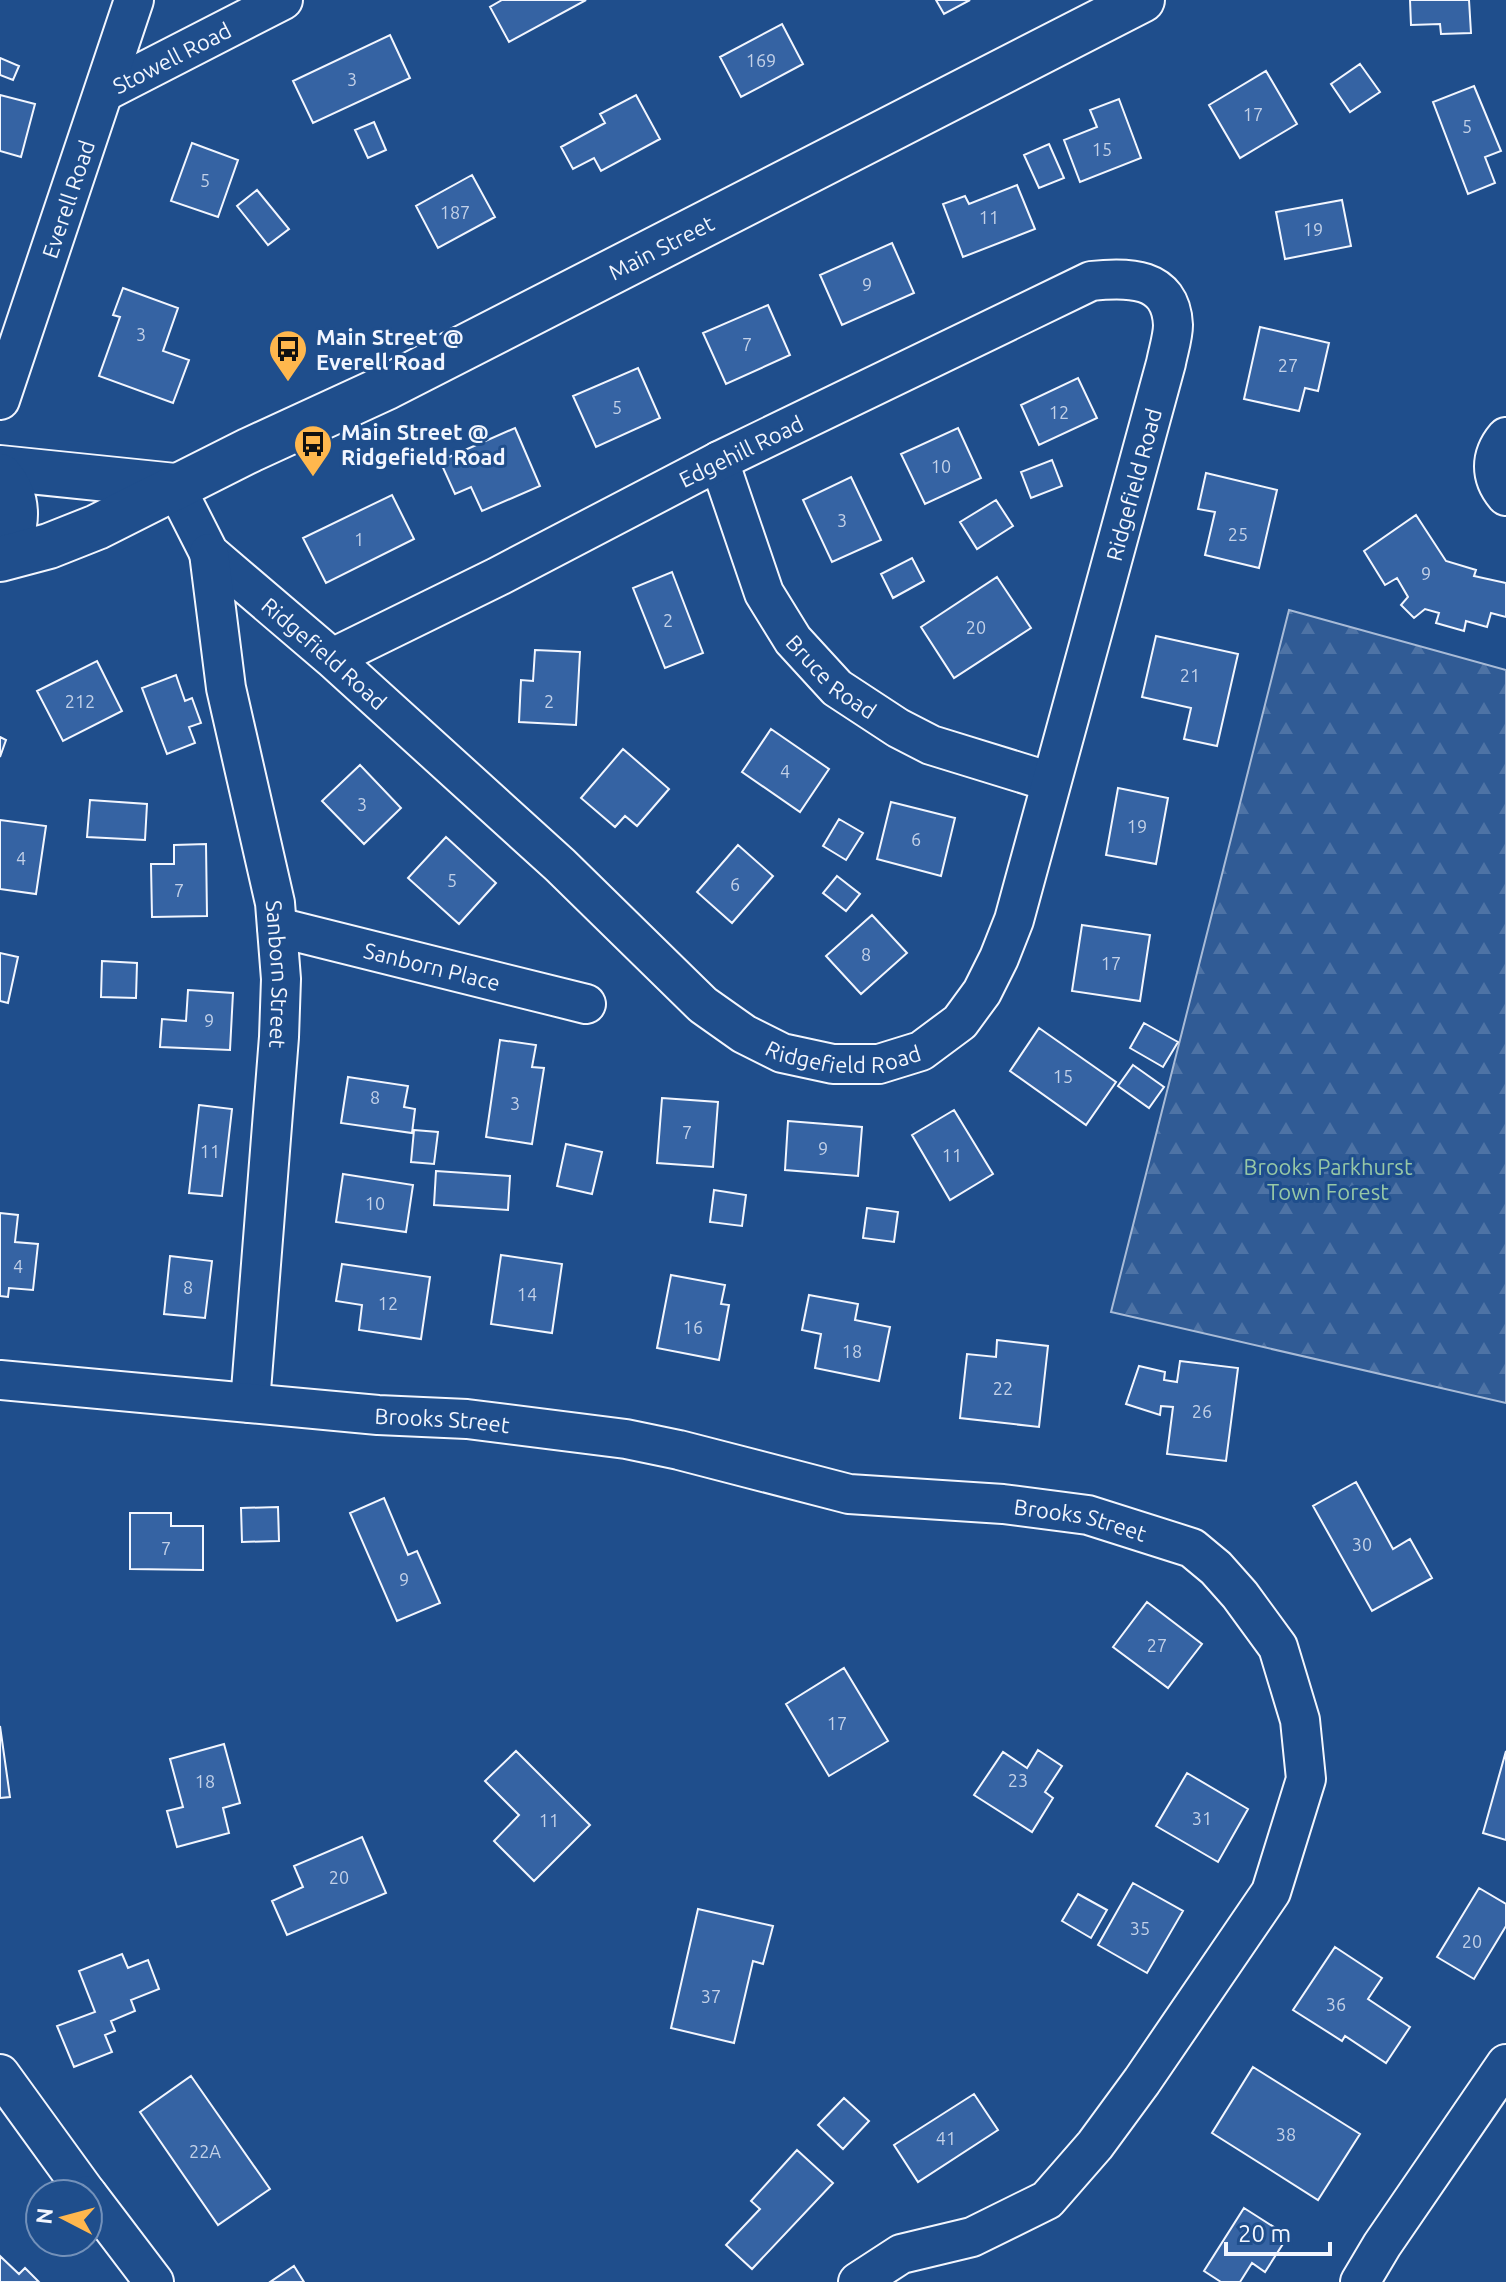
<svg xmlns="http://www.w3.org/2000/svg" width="1506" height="2282" font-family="Ubuntu,sans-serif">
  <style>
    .forest { fill: url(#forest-firs); stroke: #a8bbd7; stroke-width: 2 }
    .building { fill: #3563a3; stroke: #f2f6ff; stroke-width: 2 }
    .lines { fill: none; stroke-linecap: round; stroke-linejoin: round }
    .minor-casing { stroke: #f2f6ff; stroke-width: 42 }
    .major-casing { stroke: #f2f6ff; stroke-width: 48 }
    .minor { stroke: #1f4e8c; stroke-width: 38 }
    .major { stroke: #1f4e8c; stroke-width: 44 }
    .labels { text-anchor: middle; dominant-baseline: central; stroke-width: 6; stroke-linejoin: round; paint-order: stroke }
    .number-label { font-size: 18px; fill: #c3d1e8 }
    .street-label { font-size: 22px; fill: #f2f6ff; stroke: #1f4e8c }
    .poi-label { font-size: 22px; font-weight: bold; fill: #f2f6ff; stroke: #1f4e8c; text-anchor: start }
    .park-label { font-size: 22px; fill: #97c8a6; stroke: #1f4e8c }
  </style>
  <defs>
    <pattern id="forest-firs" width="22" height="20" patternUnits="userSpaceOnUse" patternTransform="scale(2)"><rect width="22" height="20" fill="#305b95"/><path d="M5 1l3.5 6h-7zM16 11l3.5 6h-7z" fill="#4e73a5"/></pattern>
  </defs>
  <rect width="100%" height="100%" fill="#1f4e8c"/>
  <path class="forest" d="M1289,610L1506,670V1403L1111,1312Z"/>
  <path class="building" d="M502,0H586L509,42L490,7Z
    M936,0H970L944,14Z
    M1410,0H1469L1471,33L1441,34L1440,24L1411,25Z
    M782,24L803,64L741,97L720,57Z
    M390,35L410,78L313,123L293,81Z
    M0,58L19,66L13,80L0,75Z
    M1360,64L1380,92L1350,112L1331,84Z
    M1266,71L1297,124L1240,158L1209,105Z
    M1474,86L1501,151L1485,157L1495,183L1468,194L1433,102Z
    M0,95L35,104L21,157L0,151Z
    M636,95L660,139L601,171L594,158L573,169L561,147L605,123L600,114Z
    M1119,99L1141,158L1080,182L1064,140L1097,127L1090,110Z
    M374,122L386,150L368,158L355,130Z
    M192,143L238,160L218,217L171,201Z
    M1049,144L1064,178L1039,188L1024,155Z
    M472,175L495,217L438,248L416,206Z
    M1017,185L1035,229L963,257L943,204L965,196L969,204Z
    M257,190L289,229L268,245L237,206Z
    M1342,200L1351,246L1285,259L1276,212Z
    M892,243L914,293L842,325L820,275Z
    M123,288L178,308L163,351L189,360L173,403L99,376L120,317L113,315Z
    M768,305L790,355L726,384L703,333Z
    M1260,327L1329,343L1318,391L1305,388L1299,411L1244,399Z
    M638,368L660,418L596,447L573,396Z
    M1078,378L1097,418L1039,445L1021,405Z
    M515,428L540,486L482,511L471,487L455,494L440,461Z
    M958,428L981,478L925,504L901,454Z
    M1052,460L1062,486L1031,498L1021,472Z
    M1206,473L1277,490L1259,568L1205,555L1215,512L1198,509Z
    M851,477L881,540L832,562L803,500Z
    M392,495L414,539L326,583L303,538Z
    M996,500L1013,526L977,549L960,522Z
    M1416,515L1446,561L1476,570L1474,576L1506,583V617L1491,613L1487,627L1466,621L1464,631L1436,623L1439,613L1425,609L1414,618L1401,605L1408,597L1397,578L1385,585L1364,551Z
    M912,558L924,581L893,598L881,574Z
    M672,572L703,653L665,668L633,588Z
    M997,577L1031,628L954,678L921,627Z
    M1156,636L1238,654L1217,746L1184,739L1191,708L1142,697Z
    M535,650L580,652L576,725L519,722L521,680L533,681Z
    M97,661L122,711L63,741L37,691Z
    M176,675L185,701L192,698L201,723L189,727L195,743L167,754L142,688Z
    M771,729L829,769L800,812L742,772Z
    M0,737L6,740L0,757Z
    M623,749L669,789L637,826L625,816L615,827L581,798Z
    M360,765L401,808L364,844L322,801Z
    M1118,788L1168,798L1156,864L1106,855Z
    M90,800L147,804L145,840L87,837Z
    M891,802L955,818L941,876L877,859Z
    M839,819L863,833L846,860L823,846Z
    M0,820L46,826L36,894L0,889Z
    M446,837L496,883L459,924L408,878Z
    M206,844L207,916L152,917L151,864H174V845Z
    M738,845L773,876L732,923L697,892Z
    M837,876L860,894L846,911L823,893Z
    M872,915L907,953L861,994L826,956Z
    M1082,925L1150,935L1140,1001L1072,991Z
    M0,953L18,957L8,1003L0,1001Z
    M102,961L137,963L136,998L101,997Z
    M188,990L233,993L230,1050L160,1047L162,1019L186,1021Z
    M1144,1023L1178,1042L1163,1067L1130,1048Z
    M1039,1028L1116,1082L1086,1125L1010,1071Z
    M500,1040L536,1045L532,1067L544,1068L532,1144L486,1137Z
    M1133,1065L1164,1087L1149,1108L1118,1086Z
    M348,1077L408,1086L404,1107L415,1109L412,1133L341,1123Z
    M662,1098L718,1102L713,1167L657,1163Z
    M199,1105L232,1109L222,1196L189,1193Z
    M954,1110L993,1174L950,1200L912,1135Z
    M788,1121L862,1127L858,1176L785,1170Z
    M414,1130L438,1132L434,1164L411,1162Z
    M566,1144L602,1152L592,1194L557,1186Z
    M436,1171L510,1176L508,1210L434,1205Z
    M343,1174L413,1185L406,1232L336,1222Z
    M714,1190L746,1195L742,1226L710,1222Z
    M867,1208L898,1212L894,1242L863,1238Z
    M0,1213L18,1215L15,1242L38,1244L33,1290L9,1288L8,1297L0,1296Z
    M501,1255L562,1264L552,1333L491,1324Z
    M170,1256L212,1261L205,1318L164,1314Z
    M342,1264L430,1277L421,1339L359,1330L362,1305L336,1301Z
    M671,1275L725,1285L721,1304L729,1305L719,1360L657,1348Z
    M809,1295L858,1304L855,1320L890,1327L879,1381L815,1368L821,1334L802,1330Z
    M997,1340L1048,1346L1039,1427L960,1418L967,1354L996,1357Z
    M1180,1361L1238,1368L1226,1461L1167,1454L1173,1407L1161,1406L1160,1415L1126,1404L1139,1366L1165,1372L1164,1380L1177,1382Z
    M1356,1482L1393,1549L1410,1539L1432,1578L1372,1611L1313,1506Z
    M384,1498L408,1555L417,1551L440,1603L397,1621L350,1513Z
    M278,1507L279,1541L242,1542L241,1508Z
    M130,1513H171V1526H203V1570L130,1569Z
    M1147,1602L1202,1644L1168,1688L1113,1647Z
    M844,1668L888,1741L829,1776L786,1704Z
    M0,1726L10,1797L0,1798Z
    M224,1744L240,1803L223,1808L229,1833L177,1847L167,1811L183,1807L170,1759Z
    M1038,1750L1062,1766L1045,1792L1053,1798L1032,1832L974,1795L1003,1752L1027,1768Z
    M516,1751L590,1825L534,1881L494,1841L519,1815L485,1781Z
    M1506,1751V1840L1483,1833Z
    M1187,1773L1248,1809L1218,1862L1156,1826Z
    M362,1837L386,1893L287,1935L272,1901L303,1887L294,1866Z
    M1133,1883L1183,1911L1147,1973L1098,1945Z
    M1479,1888L1506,1904V1926L1474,1979L1437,1957Z
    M1078,1894L1107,1910L1091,1938L1062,1921Z
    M698,1909L773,1926L763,1964L753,1961L734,2043L671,2028Z
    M1335,1947L1382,1978L1368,1999L1410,2027L1386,2063L1345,2036L1342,2041L1293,2010Z
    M122,1954L128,1968L148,1960L159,1989L131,2000L135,2011L111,2021L115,2031L105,2035L112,2052L74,2067L57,2026L95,2012L79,1971Z
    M1253,2067L1360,2134L1318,2200L1212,2133Z
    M191,2076L270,2189L218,2225L140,2112Z
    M974,2094L998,2130L918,2182L894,2145Z
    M844,2098L869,2121L843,2149L818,2125Z
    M797,2150L833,2183L752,2269L726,2245L760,2209L751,2201Z
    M1244,2208L1288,2236L1265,2272L1252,2263L1240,2282H1221L1204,2271Z
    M0,2256L19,2274L25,2268L39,2282H0Z
    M294,2266L304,2282H270Z"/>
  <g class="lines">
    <defs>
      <g id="minor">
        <path id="s1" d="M104,92L283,0"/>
        <path id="s2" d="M0,400L134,0"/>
        <path d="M1506,437C1490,456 1490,477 1506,496"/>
        <path id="s3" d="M719,461L764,593L793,640L837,688L898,728L931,745L1051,782"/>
        <path id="s4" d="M175,486L209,553L332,658L560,865L703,1005L744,1034L782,1053L833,1064H879L921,1051L960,1022L982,992L999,958L1014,920L1166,363C1168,352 1173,337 1173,325C1171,276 1127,277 1091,281L719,461L497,577L332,658"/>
        <path id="s5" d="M209,553L226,688L275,903L281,979L279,1037L250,1403"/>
        <path id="s6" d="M277,927L586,1004"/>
        <path id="s7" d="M0,1380L378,1415L467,1419L626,1439L679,1450L849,1494L1003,1504L1088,1515L1192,1548L1216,1568L1240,1595L1278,1647L1300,1720L1306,1779L1271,1892L1142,2081L1095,2145L1047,2200L972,2237L901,2254L858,2282"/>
        <path d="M0,2074L87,2194"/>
        <path d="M88,2195L154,2282"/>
        <path d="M1360,2282L1382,2245L1506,2064"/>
      </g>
      <g id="major">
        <path d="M0,468L175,486"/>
        <path d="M0,476C20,499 20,529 0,552"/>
        <path id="s8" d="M0,559L49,546L97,527L250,450L387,387L1142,0"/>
      </g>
    </defs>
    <use href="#minor" class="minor-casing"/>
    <use href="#major" class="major-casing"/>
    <use href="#minor" class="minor"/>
    <use href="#major" class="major"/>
  </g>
  <defs>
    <symbol id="bus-pin" viewBox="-11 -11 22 30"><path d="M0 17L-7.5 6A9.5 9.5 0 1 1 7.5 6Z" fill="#ffb74d" stroke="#1f4e8c"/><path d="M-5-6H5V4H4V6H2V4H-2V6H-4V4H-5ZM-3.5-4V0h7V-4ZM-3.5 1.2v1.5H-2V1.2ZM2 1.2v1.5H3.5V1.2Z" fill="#111"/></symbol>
  </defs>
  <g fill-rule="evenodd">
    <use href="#bus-pin" x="266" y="327" width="44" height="60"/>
    <use href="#bus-pin" x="291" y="422" width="44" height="60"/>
  </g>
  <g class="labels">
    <g class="number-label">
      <text x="761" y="60">169</text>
      <text x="352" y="79">3</text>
      <text x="1253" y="114">17</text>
      <text x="1467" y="126">5</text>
      <text x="1102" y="149">15</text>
      <text x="205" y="180">5</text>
      <text x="455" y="212">187</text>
      <text x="989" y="217">11</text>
      <text x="1313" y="229">19</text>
      <text x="867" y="284">9</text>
      <text x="141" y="334">3</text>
      <text x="747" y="344">7</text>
      <text x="1288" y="365">27</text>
      <text x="617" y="407">5</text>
      <text x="1059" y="412">12</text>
      <text x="941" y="466">10</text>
      <text x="842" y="520">3</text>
      <text x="1238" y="534">25</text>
      <text x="359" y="539">1</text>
      <text x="1426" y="573">9</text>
      <text x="668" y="620">2</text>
      <text x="976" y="627">20</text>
      <text x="1190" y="675">21</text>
      <text x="80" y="701">212</text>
      <text x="549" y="701">2</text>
      <text x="785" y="771">4</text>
      <text x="362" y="804">3</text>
      <text x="1137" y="826">19</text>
      <text x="916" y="839">6</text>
      <text x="21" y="858">4</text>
      <text x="452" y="880">5</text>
      <text x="735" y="884">6</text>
      <text x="179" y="890">7</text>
      <text x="866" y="954">8</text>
      <text x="1111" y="963">17</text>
      <text x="209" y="1020">9</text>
      <text x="1063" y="1076">15</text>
      <text x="375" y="1097">8</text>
      <text x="515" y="1103">3</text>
      <text x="687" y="1132">7</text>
      <text x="823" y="1148">9</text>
      <text x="210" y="1151">11</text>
      <text x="952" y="1155">11</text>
      <text x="375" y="1203">10</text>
      <text x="18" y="1266">4</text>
      <text x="188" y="1287">8</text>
      <text x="527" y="1294">14</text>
      <text x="388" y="1303">12</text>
      <text x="693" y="1327">16</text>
      <text x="852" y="1351">18</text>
      <text x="1003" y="1388">22</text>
      <text x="1202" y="1411">26</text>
      <text x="1362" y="1544">30</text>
      <text x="166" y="1548">7</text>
      <text x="404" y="1579">9</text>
      <text x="1157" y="1645">27</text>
      <text x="837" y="1723">17</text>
      <text x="1018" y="1780">23</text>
      <text x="205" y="1781">18</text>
      <text x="1202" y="1818">31</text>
      <text x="549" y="1820">11</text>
      <text x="339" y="1877">20</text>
      <text x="1140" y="1928">35</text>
      <text x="1472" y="1941">20</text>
      <text x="711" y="1996">37</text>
      <text x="1336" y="2004">36</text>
      <text x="1286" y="2134">38</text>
      <text x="946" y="2138">41</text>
      <text x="205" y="2151">22A</text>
    </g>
    <g class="street-label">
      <text stroke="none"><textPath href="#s1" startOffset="76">Stowell Road</textPath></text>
      <text stroke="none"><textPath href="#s2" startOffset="212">Everell Road</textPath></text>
      <text stroke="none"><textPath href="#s8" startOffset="732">Main Street</textPath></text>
      <text transform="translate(741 451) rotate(-26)">Edgehill Road</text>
      <text stroke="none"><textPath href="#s4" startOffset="1596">Ridgefield Road</textPath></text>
      <text stroke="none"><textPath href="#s4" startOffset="228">Ridgefield Road</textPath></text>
      <text stroke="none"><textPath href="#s3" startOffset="248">Bruce Road</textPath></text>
      <text stroke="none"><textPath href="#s6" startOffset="160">Sanborn Place</textPath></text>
      <text stroke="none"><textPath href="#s5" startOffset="428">Sanborn Street</textPath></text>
      <text stroke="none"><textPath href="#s4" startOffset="900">Ridgefield Road</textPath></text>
      <text stroke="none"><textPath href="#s7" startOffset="444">Brooks Street</textPath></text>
      <text stroke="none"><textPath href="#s7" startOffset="1092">Brooks Street</textPath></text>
    </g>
    <g class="poi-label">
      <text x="316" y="336">Main Street @<tspan x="316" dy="25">Everell Road</tspan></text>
      <text x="341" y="431">Main Street @<tspan x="341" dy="25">Ridgefield Road</tspan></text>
    </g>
    <g class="park-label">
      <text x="1328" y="1166">Brooks Parkhurst<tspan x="1328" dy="25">Town Forest</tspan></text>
    </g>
  </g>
  <g transform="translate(64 2218) rotate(276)"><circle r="38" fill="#1f4e8c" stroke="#7391ba" stroke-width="2"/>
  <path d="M0-6L14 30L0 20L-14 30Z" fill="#ffb74d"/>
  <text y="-12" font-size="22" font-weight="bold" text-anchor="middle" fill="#f2f6ff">N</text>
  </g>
  <path d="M1226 2242v12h104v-12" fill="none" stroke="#f2f6ff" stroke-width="4"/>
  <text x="1238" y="2242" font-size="24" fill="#f2f6ff" stroke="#1f4e8c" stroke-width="6" paint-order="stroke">20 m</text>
</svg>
